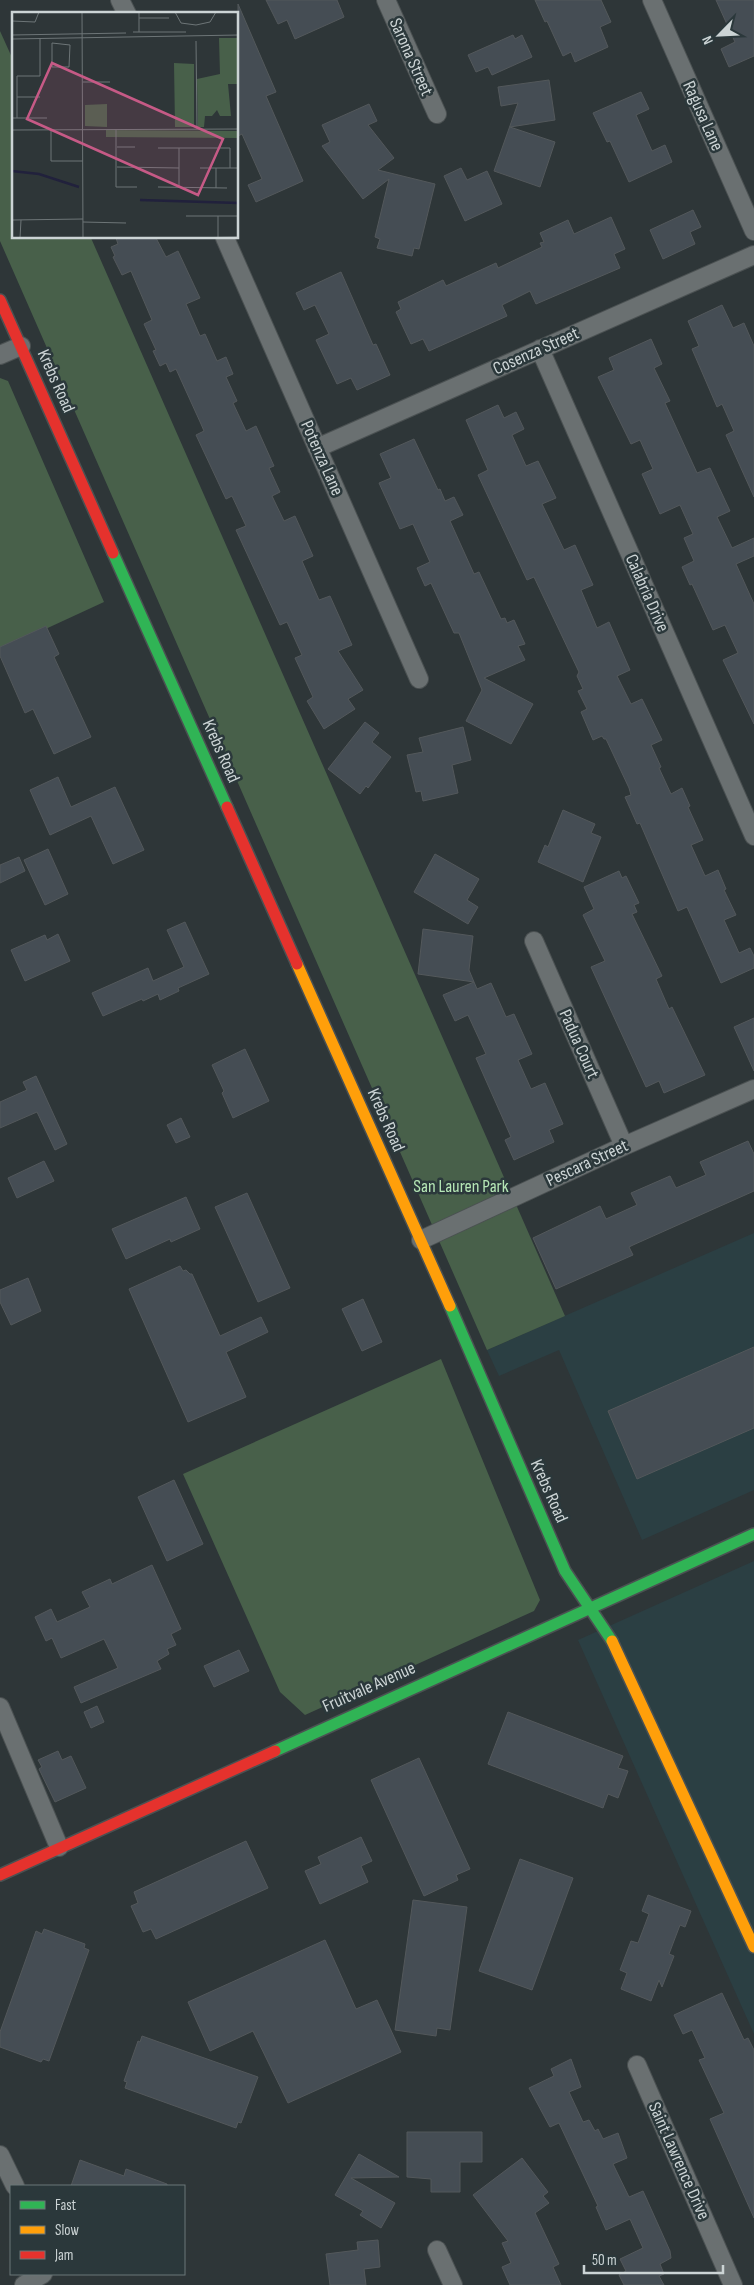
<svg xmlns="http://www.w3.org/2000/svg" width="754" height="2285" font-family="'Sofia Sans Condensed',sans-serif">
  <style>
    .built { fill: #2b3f43 }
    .green { fill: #48604a }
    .building { fill: #454d54; stroke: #53585b }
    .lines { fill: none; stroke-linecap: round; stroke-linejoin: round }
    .street-casing { stroke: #4b5152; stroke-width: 20 }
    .fast-casing { stroke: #4b5152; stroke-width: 14 }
    .slow-casing { stroke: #4b5152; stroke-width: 14 }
    .jam-casing { stroke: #4b5152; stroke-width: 14 }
    .street { stroke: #6a7071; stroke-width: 18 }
    .fast { stroke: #30b455; stroke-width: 11 }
    .slow { stroke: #ff9f0a; stroke-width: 11 }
    .jam { stroke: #e5322d; stroke-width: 11 }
    .labels { text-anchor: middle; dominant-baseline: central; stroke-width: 5; stroke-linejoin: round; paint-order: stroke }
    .street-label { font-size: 18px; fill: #ccd4d5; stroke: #2b383b }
    .park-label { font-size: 18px; fill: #b6e7b6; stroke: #2b383b }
    .inset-river { fill: none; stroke: #21213c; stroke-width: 2.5 }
    .inset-road { fill: none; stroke: #6d7577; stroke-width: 1 }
    .view { fill: #c65a86; fill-opacity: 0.15; stroke: #c65a86; stroke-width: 2.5 }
    .inset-edge { fill: none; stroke: #ccd4d5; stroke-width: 2.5 }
  </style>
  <rect width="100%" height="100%" fill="#2e3638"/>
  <path class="built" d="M754,1233V1490L642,1540L559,1350L499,1376L487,1350Z
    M754,1561V2034L578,1640Z"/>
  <path class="green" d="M0,31L14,62V238H91L565,1316L487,1350L0,241Z
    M0,378L8,381L104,602L0,650Z
    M441,1359L540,1600L534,1611L305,1715L280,1692L183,1474Z"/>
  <path class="building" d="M266,0H337L344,17L295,39L287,20L278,24Z
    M535,0H601L611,22L600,27L608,47L575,62L571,52L563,56L547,21L545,22Z
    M716,0H754V56L729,67L721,49L735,42Z
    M238,4L276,92L266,96L303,181L256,202L248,185L262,179L242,134L238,136Z
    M513,35L515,39L522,35L532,57L492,75L488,67L476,72L468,55Z
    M549,80L555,120L510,127L555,142L540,187L494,171L518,103L501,106L498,87Z
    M641,92L649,109L636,115L652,151L665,145L672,162L629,182L610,141L607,142L593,113Z
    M369,104L377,121L368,125L394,158L378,170L435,184L419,249L414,248L412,256L377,248L380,239L375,237L389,179L363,199L322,146L330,142L322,125Z
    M461,168L467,180L487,171L502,204L465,221L444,176Z
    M693,210L701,227L690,232L695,244L663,259L650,230Z
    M611,217L625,249L614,254L620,268L536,304L530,291L502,305L507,316L429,351L423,339L411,344L396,312L401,309L398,302L443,280L446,286L496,263L498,268L542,247L540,243L544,242L540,233L568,220L574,234Z
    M116,238H156L166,257L178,251L200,298L186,304L200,336L205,334L217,361L226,357L233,374L226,377L237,401L233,403L246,431L256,426L274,466L269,468L280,492L272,496L284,521L295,516L313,556L302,561L319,600L330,596L352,645L338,651L363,690L348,699L355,709L324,729L307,701L313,697L295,658L302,655L287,622L280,625L236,530L246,526L232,496L226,499L196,435L204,431L201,424L176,369L170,372L166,363L160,366L153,351L156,350L144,324L152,320L131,271L122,275L113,257L115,256L111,247L118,244Z
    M341,272L373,345L376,344L390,375L357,390L351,378L337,384L316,340L329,334L315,305L304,310L296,293Z
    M722,305L733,328L744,323L754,346V497L726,435L734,431L722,404L717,407L692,349L699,346L688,321Z
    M651,339L662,364L654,368L670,401L665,403L697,473L710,468L730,511L717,517L732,548L754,538V556L736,564L754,604V724L723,660L738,653L725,625L713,630L692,584L690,585L682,567L694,561L684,538L693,534L680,505L660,514L642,474L653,469L640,440L631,444L598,377L614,370L609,358Z
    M498,405L504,418L516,412L524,429L512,435L526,466L538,461L556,498L542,504L564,550L575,545L593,585L581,590L597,628L609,622L630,670L617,676L631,704L642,699L662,740L651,745L661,767L659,768L671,794L682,788L690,806L688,807L703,840L691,845L705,876L718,870L726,889L724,890L736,915L724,920L739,953L750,948L754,956V968L721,983L687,907L678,911L640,823L637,824L625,797L631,795L629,788L606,739H604L602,736L593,740L581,712L587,709L578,691L583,689L577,676L579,672L534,577L527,580L478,475L488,470L466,420Z
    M414,439L438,490L440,489L445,501L454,497L463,515L450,521L474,574L479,572L501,619L505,618L507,623L514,620L525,644L518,646L525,660L484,678L533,704L511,744L466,721L482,690L459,633H454L431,583L425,586L417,568L430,562L413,524L400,529L379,483L391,478L380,454Z
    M46,626L59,654L54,657L91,737L54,754L33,709L25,713L0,656V647Z
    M365,722L379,733L372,742L391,757L368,788L366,786L360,794L328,769Z
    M463,727L471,760L452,765L458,793L423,801L421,791L416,792L407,755L423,752L419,738Z
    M58,777L71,807L115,787L144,850L113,864L91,816L50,835L30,790Z
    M563,810L595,824L591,833L601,837L583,882L538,862L545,845L548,847Z
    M48,849L68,894L45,905L24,860Z
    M435,854L479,879L467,900L478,907L468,924L414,892Z
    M19,857L25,871L0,883V865Z
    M619,871L622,878L626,876L639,903L634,905L637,912L632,914L662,976L656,979L669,1009L672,1007L705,1075L664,1093L659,1081L646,1087L591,967L605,961L583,915L594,909L584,887Z
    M185,922L209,974L178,988L179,991L160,1000L158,994L143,1001L142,999L103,1016L92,993L148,968L153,981L184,967L167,930Z
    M423,929L473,936L469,970L474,982L418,974Z
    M58,934L70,961L25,981L11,950L45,935L47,940Z
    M474,982L477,989L491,983L506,1017L514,1014L532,1054L518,1060L531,1089L545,1083L563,1124L549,1130L554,1142L514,1160L505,1140L511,1137L476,1058L486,1054L468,1015L455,1021L443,995Z
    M754,1018V1071L734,1027Z
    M245,1049L269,1101L233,1118L222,1093L224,1091L212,1065Z
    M36,1076L67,1144L55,1150L37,1112L0,1128V1102L27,1090L23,1082Z
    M181,1118L190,1137L176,1143L167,1125Z
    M748,1141L754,1154V1191L633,1245L629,1247L633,1255L556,1289L533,1238L600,1206L606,1219L637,1205L631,1193L670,1176L676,1188L706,1175L700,1162Z
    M44,1161L54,1181L17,1198L8,1178Z
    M247,1193L290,1288L258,1302L215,1207Z
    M186,1197L200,1229L171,1242L170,1239L126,1259L112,1229Z
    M180,1266L183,1271L186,1270L190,1274H192L220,1336L261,1317L268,1332L226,1352L246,1397L188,1422L129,1289Z
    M28,1278L41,1311L11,1325L0,1302V1290Z
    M363,1299L382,1342L362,1351L342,1309Z
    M754,1347V1428L637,1479L608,1411Z
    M174,1480L203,1544L167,1561L138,1497Z
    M152,1565L181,1629L171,1634L176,1645L167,1649L169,1654L157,1661L161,1669L81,1703L74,1687L118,1668L104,1639L61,1658L52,1638L46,1641L35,1617L51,1609L57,1622L90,1607L82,1592L110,1579L112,1584Z
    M239,1650L249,1671L214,1687L204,1666Z
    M97,1706L104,1722L91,1728L84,1712Z
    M508,1712L623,1756L618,1768L628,1771L618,1798L608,1794L603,1808L488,1764Z
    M58,1751L62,1760L71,1756L86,1788L55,1802L39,1769L42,1767L38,1760Z
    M419,1758L470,1869L456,1875L458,1880L424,1896L371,1780Z
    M361,1837L372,1861L361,1866L368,1882L320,1904L305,1871L321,1864L318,1857Z
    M246,1841L268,1888L156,1939L151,1929L143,1932L131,1906L138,1903L134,1892Z
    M520,1859L573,1878L532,1990L479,1971Z
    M648,1895L691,1911L685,1927L680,1925L669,1954L674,1956L662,1987L659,1980L651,2001L621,1989L627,1973L620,1970L631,1941L638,1943L649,1914L642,1911Z
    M413,1900L467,1907L450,2030L437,2028L436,2036L395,2030Z
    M44,1929L85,1944L84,1948L89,1950L49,2061L43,2059L41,2062L0,2047V2032L36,1931L42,1934Z
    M325,1940L356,2009L377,2000L401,2052L288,2103L253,2031L210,2051L188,2002Z
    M722,1993L744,2040L748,2038L754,2050V2218L710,2119L724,2113L699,2060L705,2058L692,2030L683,2034L674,2015Z
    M142,2036L258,2077L241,2123L238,2122L236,2128L125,2088L127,2082L124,2081L138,2041L140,2042Z
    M571,2059L581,2087L569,2092L583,2122L589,2120L595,2131L598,2129L603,2139L618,2133L627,2158L613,2164L629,2197L643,2191L670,2251L671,2258L660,2264L664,2274L659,2276L664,2285H624L619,2275L626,2271L620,2259L643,2248L630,2219L606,2230L596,2207L598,2206L559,2123L550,2127L529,2088L554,2076L551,2069Z
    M407,2132H482V2162H460V2192H431V2179L407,2177Z
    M359,2154L399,2177L351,2178L395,2203L381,2228L360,2215L363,2211L335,2195Z
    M522,2158L548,2192L543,2196L549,2203L535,2213L559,2264L553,2267L561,2285H510L502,2267L511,2263L502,2243L508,2241L473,2195Z
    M80,2160L124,2176L126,2169L167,2184V2186H71Z
    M378,2240L380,2267L364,2269L366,2285H330L326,2254L358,2250L357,2242Z"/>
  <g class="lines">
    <defs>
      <path id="street" d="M120,0L127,14
        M386,0L437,114
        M652,0L754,231
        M225,238L419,679
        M540,349L754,836
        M0,355L21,346
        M317,448L754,255
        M534,941L624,1146
        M421,1240L624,1146L754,1089
        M0,1707L59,1847
        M637,2065L733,2285
        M0,2155L15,2186
        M437,2250L453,2285
        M24,2285L43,2274"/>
      <path id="fast" d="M113,553L227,807
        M450,1306L565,1571L612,1641
        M275,1751L754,1534"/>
      <path id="slow" d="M297,964L450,1306
        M612,1641L754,1947"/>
      <path id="jam" d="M0,300L113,553
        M227,807L297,964
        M0,1875L275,1751"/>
    </defs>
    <use href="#street" class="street-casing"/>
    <use href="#fast" class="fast-casing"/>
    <use href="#slow" class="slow-casing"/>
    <use href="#jam" class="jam-casing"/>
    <use href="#street" class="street"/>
    <use href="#fast" class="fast"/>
    <use href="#slow" class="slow"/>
    <use href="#jam" class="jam"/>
  </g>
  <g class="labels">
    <g class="street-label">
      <text transform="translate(411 57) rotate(66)">Sarona Street</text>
      <text transform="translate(703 116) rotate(66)">Ragusa Lane</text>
      <text transform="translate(536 351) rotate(-24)">Cosenza Street</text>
      <text transform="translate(56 381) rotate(66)">Krebs Road</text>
      <text transform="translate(322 458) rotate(66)">Potenza Lane</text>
      <text transform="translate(647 593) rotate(66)">Calabria Drive</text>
      <text transform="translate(221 751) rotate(66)">Krebs Road</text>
      <text transform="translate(579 1044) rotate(66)">Padua Court</text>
      <text transform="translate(386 1120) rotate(66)">Krebs Road</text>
      <text transform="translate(587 1163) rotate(-25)">Pescara Street</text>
      <text transform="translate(549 1491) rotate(66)">Krebs Road</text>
      <text transform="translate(369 1687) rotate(-24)">Fruitvale Avenue</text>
      <text transform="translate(679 2161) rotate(66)">Saint Lawrence Drive</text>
    </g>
    <g class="park-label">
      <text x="461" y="1186">San Lauren Park</text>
    </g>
  </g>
  <g transform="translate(12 12)">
    <rect width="226" height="226" fill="#2e3638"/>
    <path d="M207,26H226V72H216L219,104H208L205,98L200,104H193L192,115H186L185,67L208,62ZM162,51L182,52V115H163ZM95,92V115L73,114V93ZM94,118L227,119L226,126L94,125Z" fill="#48604a"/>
    <path class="inset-river" d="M0,159L27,162L67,175M128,188L227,191"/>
    <path class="inset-road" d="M70,0L71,226M127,0V20M163,0L169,11L184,13L198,10L204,0M127,6H157M0,9L23,10L27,0M121,20H174M0,23L114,21M0,27L227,23M184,29L185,117M40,31L58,33L57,55H40ZM71,70H98M5,85H28M0,106H35M5,106V64H28V27M104,117V175H125M0,118L227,117M39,118V149H71M105,135H123M146,136H218V156M105,155L167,156M188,156H227M146,175L215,176M167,176V136M204,176V156M174,204H227M206,204V225M0,208L71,207M71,210L114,211M8,226L9,208M173,226L227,225"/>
    <path class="view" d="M40,51L211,127L186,183L15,107Z"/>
    <rect width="226" height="226" class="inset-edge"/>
  </g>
  <rect x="10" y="2185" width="175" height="90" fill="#2b383b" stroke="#6b7679"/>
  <rect x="20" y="2201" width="25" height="8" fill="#30b455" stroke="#6b7679"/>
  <text x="55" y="2210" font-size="15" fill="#ccd4d5">Fast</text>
  <rect x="20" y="2226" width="25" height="8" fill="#ff9f0a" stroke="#6b7679"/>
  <text x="55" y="2235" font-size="15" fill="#ccd4d5">Slow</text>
  <rect x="20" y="2251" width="25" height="8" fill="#e5322d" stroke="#6b7679"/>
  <text x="55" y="2260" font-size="15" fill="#ccd4d5">Jam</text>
  <g transform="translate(719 35) rotate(246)" stroke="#2b383b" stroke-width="4" paint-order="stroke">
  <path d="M0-4L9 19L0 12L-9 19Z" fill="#ccd4d5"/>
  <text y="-8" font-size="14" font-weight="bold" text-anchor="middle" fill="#ccd4d5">N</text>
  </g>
  <path d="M584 2265v8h139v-8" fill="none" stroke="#ccd4d5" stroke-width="2.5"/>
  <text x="592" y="2265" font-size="15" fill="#ccd4d5" stroke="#2b383b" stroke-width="4" paint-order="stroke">50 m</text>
</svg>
